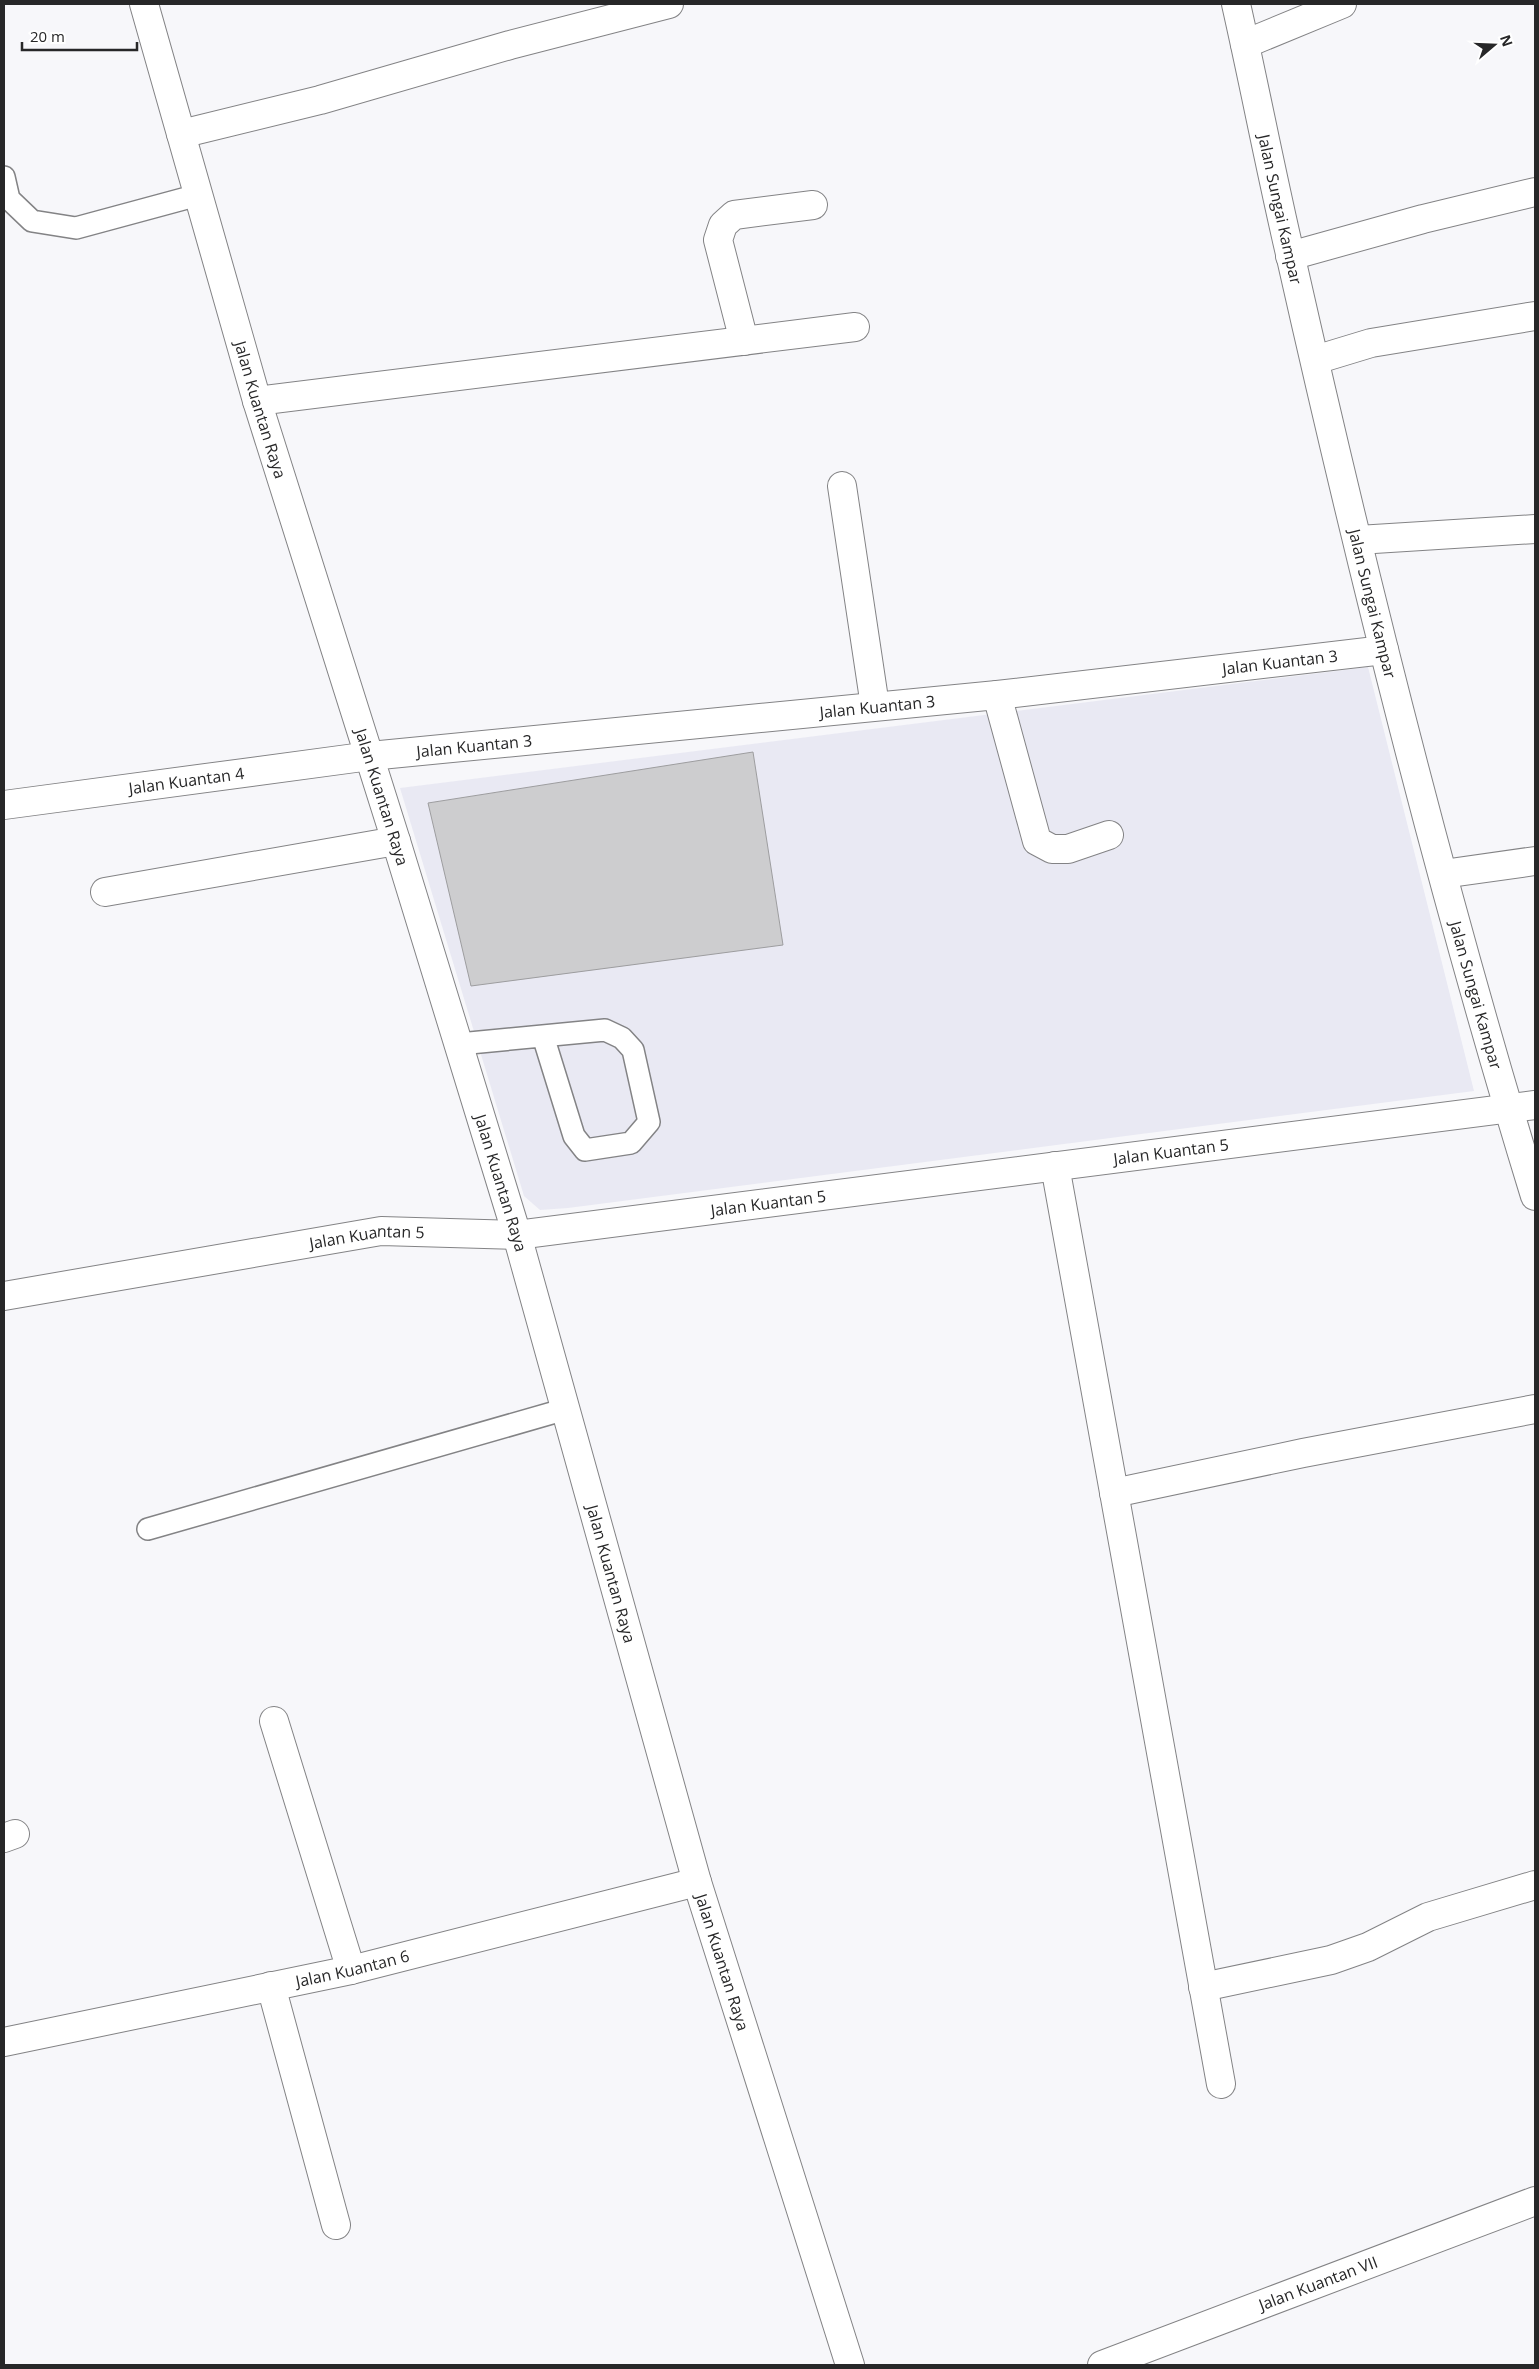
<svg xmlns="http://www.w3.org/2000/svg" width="1539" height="2369" font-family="'Open Sans',sans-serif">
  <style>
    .built { fill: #e9e9f3 }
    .building { fill: #cdcdcf; stroke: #9d9d9f }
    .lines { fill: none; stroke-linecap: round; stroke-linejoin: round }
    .lane-casing { stroke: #838385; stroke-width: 24 }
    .street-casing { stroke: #838385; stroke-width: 30 }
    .secondary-casing { stroke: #838385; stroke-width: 30 }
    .lane { stroke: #fff; stroke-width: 21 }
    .street { stroke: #fff; stroke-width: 28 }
    .secondary { stroke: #fff; stroke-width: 28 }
    .labels { text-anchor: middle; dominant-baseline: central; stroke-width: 4; stroke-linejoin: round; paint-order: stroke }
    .street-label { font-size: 16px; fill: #272728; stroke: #fff }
  </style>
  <rect width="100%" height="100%" fill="#f7f7fa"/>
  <path class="built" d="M1368,667L1474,1091L568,1208L540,1210L524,1196L400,788Z"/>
  <path class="building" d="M753,752L783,945L471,986L428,803Z"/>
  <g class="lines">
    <defs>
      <path id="lane" d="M4,177L9,199L32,221L76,228L198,195
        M459,1044L605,1030L622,1038L633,1050L649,1122L631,1143L585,1150L574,1136L543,1036
        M148,1529L566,1409"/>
      <g id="street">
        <path d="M1245,44L1342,4"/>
        <path d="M181,134L320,100L510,45L669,4"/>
        <path d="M1290,256L1423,219L1535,192"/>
        <path d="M744,341L718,240L723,225L734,215L813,205"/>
        <path d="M1315,360L1371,343L1535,316"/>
        <path d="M257,401L855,327"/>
        <path d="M842,486L875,706"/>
        <path d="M1358,540L1535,529"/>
        <path d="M997,695L1037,841L1052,849H1068L1109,835"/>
        <path id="s1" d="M4,805L370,756L997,695L1384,650"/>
        <path d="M1443,874L1535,861"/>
        <path d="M105,892L396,841"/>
        <path d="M1055,1166L1221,2084"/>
        <path id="s2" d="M4,1296L381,1231L517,1235L1535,1105"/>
        <path d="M1114,1493L1303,1453L1535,1409"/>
        <path d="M274,1721L351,1970"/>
        <path d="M4,1838L15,1834"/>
        <path d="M271,1986L336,2225"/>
        <path d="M1203,1987L1331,1960L1368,1947L1428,1917L1535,1885"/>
        <path id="s3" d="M4,2042L351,1970L697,1882"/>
        <path id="s4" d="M1102,2365L1535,2201"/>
      </g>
      <g id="secondary">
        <path id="s5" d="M144,4L257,401L396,841L517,1235L697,1882L850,2365"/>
        <path id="s6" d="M1236,4C1255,88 1271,173 1291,258C1362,573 1440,887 1535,1196"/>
      </g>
    </defs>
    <use href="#lane" class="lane-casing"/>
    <use href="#street" class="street-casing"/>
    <use href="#secondary" class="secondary-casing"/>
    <use href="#lane" class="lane"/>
    <use href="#street" class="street"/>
    <use href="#secondary" class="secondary"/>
  </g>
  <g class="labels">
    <g class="street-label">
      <text stroke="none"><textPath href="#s6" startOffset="210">Jalan Sungai Kampar</textPath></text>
      <text stroke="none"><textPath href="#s5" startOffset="422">Jalan Kuantan Raya</textPath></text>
      <text stroke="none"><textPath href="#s6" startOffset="615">Jalan Sungai Kampar</textPath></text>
      <text stroke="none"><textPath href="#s1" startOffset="1284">Jalan Kuantan 3</textPath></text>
      <text stroke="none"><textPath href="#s1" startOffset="879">Jalan Kuantan 3</textPath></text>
      <text stroke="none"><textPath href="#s1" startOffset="474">Jalan Kuantan 3</textPath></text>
      <text stroke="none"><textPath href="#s1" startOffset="184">Jalan Kuantan 4</textPath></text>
      <text stroke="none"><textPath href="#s5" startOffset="828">Jalan Kuantan Raya</textPath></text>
      <text stroke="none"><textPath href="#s6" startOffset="1020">Jalan Sungai Kampar</textPath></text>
      <text stroke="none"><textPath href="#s2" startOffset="1178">Jalan Kuantan 5</textPath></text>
      <text stroke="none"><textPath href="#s5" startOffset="1232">Jalan Kuantan Raya</textPath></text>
      <text stroke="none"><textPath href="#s2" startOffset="772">Jalan Kuantan 5</textPath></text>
      <text stroke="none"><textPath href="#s2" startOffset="368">Jalan Kuantan 5</textPath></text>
      <text stroke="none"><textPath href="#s5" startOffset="1638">Jalan Kuantan Raya</textPath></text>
      <text stroke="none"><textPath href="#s5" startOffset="2042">Jalan Kuantan Raya</textPath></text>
      <text stroke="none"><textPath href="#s3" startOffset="356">Jalan Kuantan 6</textPath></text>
      <text stroke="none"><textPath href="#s4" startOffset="231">Jalan Kuantan VII</textPath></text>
    </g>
  </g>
  <rect width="1539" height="2369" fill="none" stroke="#272728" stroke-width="10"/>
  <g transform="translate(1494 45) rotate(71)" stroke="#ffffff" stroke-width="4" paint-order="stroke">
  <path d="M0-4L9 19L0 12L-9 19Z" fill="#272728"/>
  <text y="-8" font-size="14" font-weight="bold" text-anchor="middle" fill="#272728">N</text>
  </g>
  <path d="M22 42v8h115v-8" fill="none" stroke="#272728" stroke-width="2.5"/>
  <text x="30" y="42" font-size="15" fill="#272728" stroke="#ffffff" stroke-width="4" paint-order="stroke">20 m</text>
</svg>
